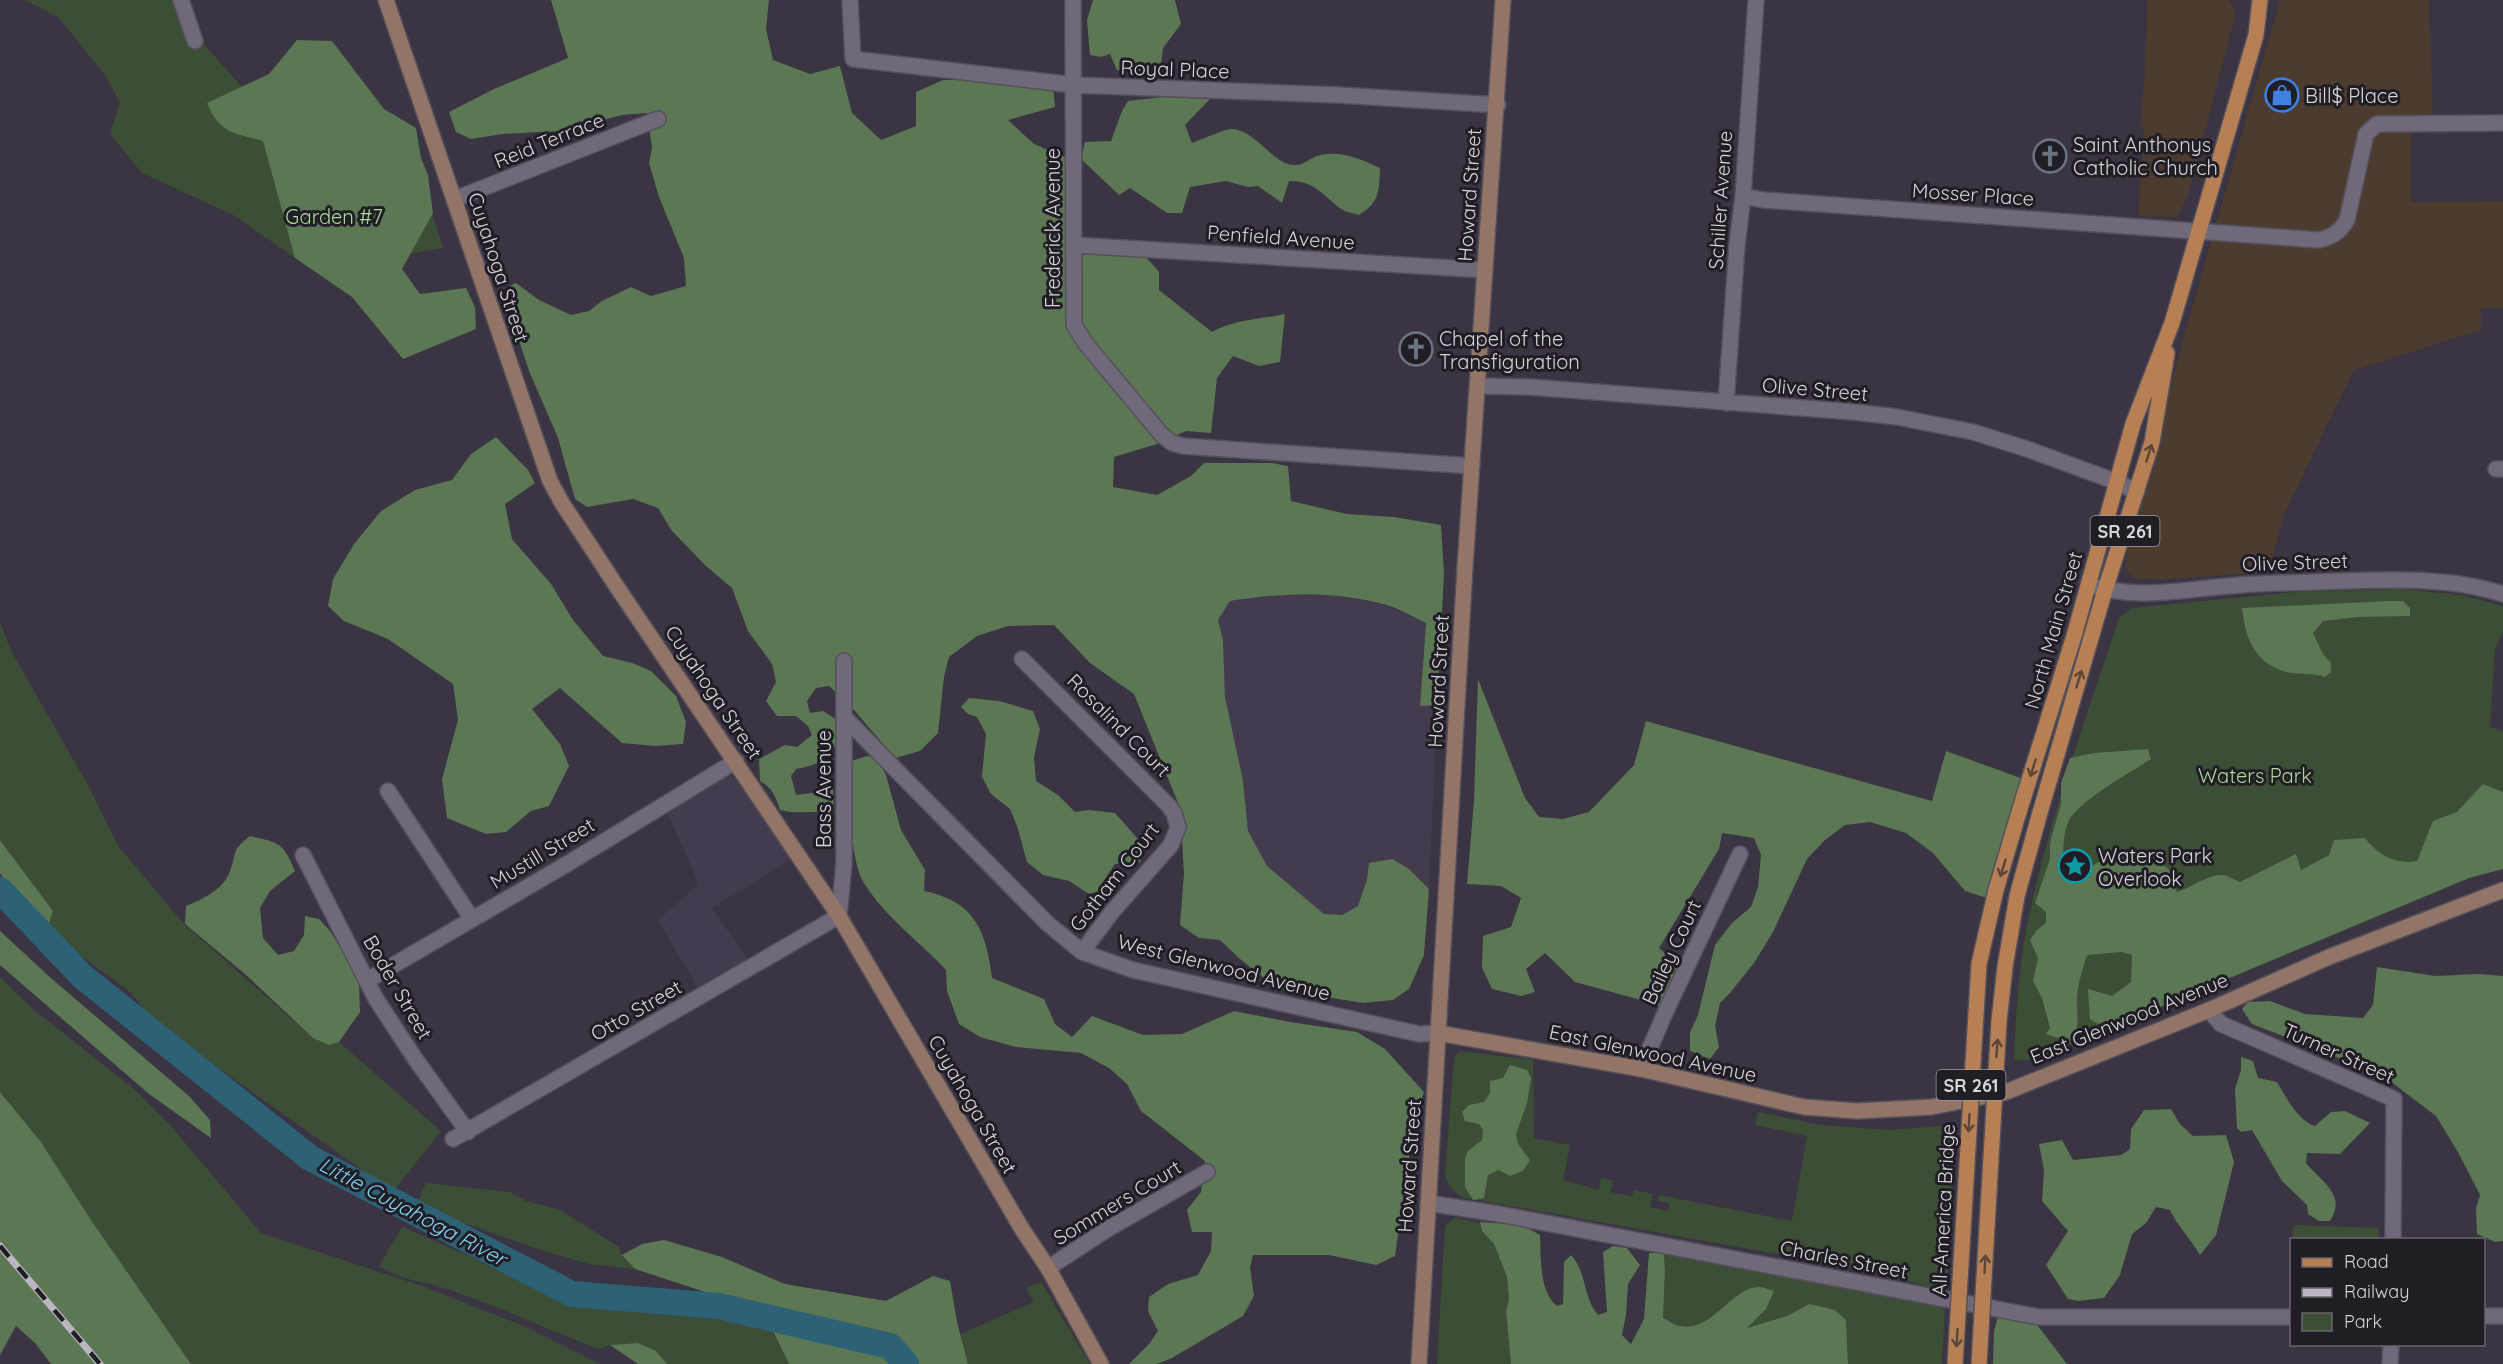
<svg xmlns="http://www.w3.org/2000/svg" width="2503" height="1364" font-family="Quicksand,sans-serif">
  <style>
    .commercial { fill: #4b3c2f }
    .built { fill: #443b4f }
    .green { fill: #3c4f36 }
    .forest { fill: #5b7753 }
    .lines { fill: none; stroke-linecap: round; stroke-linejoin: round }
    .river { stroke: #2d6175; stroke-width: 26 }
    .street-casing { stroke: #55505b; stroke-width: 18 }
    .secondary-casing { stroke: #55505b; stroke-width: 18 }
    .primary-casing { stroke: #55505b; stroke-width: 18 }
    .street { stroke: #706979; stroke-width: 15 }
    .secondary { stroke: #937567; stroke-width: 15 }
    .primary { stroke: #b68054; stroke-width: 15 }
    .rail-casing { stroke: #bbb6c0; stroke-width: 7 }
    .rail { stroke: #211d24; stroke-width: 4.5; stroke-dasharray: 14; stroke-linecap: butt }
    .primary-bridge-casing { stroke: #55505b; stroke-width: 18; stroke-linecap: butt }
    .primary-bridge { stroke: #b68054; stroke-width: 15 }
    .oneway { stroke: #5d4537 }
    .labels { text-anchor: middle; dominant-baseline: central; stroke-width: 6; stroke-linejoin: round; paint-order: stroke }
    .shield { fill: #211d24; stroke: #a19da6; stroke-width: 1.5 }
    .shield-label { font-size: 18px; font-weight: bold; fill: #d8d4dd }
    .street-label { font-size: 20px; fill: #d8d4dd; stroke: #211d24 }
    .poi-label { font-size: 20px; fill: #d8d4dd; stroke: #211d24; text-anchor: start }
    .park-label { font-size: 20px; fill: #abd99d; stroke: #211d24 }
    .water-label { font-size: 21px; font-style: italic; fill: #7fd3f5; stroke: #211d24 }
  </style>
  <rect width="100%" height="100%" fill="#3b3442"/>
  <path class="commercial" d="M2147,0H2229L2236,12L2188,196L2177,217L2138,216L2144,127H2140L2145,72Z
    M2280,0H2429L2433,117L2411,118V202L2503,201V308H2481V330L2354,370L2284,514L2269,572L2169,579H2135L2125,567L2129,544L2181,347Z"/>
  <path class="built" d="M1329,595L1380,603L1426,623L1420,705H1437L1429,889L1409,869L1367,879L1358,906L1342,915L1324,914L1267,866L1248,831L1225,697L1223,640L1218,620L1230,601L1260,596Z
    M726,774L734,778L745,791L793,859L712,908L747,959L697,987L658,920L699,884L665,808Z"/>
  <path class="green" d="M25,0H178L199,39L242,87L207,103L423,183L443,248L312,270L235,216L142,173L110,134L120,102L105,75L59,18Z
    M2402,589L2461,595L2503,606V632L2495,648L2490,727L2503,731V864L2034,1060H2014C2016,1010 2019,960 2030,911C2052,811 2087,715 2119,618L2132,608L2295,592Z
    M0,621L10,649L89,787L118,846L184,924L313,1038L329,1045L339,1042L441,1131L393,1192L158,1025L128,990L81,956L48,927L53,911L0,840Z
    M0,977L34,1010L134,1089L170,1125L261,1233L425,1287L526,1327L600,1364H191L91,1220L41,1142L0,1092Z
    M1461,1051L1533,1060L1534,1138L1570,1145L1563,1180L1599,1190L1601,1178L1613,1181L1610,1192L1632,1196L1634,1190L1653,1194L1650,1207L1668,1211L1670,1203L1658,1201L1659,1195L1792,1221L1807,1136L1755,1125L1758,1112L1821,1125L1889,1130L1955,1125L1946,1291L1861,1269L1461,1197L1449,1186L1445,1175L1453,1070L1455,1056Z
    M426,1183L510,1192L526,1201L560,1210L619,1247L622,1255L635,1269L589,1264L535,1248L416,1206Z
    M1455,1218L1480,1223L1482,1231L1494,1244L1507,1277L1509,1300L1506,1311L1511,1364H1437L1445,1226Z
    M2293,1225L2379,1228V1239H2293Z
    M402,1227L506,1272L566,1294L562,1289L572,1294L719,1306L764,1317L789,1364H667L638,1343L610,1345L598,1349C549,1330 502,1308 453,1291C429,1282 401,1281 379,1266Z
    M1664,1253L1945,1306L1942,1364H1848L1846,1320L1809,1304L1787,1316L1746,1328L1774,1292C1734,1274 1719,1334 1680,1326C1675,1325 1668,1320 1663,1317L1665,1270Z
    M1041,1282L1090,1364H968L960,1334L1034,1302L1026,1288Z"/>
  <path class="forest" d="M551,0H769L766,29L773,60L810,74L840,66L852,113L881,140L916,126V92L943,80H977L1053,87L1055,107L1008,120L1034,144L1065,157L1067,211L1091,252L1146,257L1159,272V290L1212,332C1233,320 1261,319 1285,314L1280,362L1259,366L1233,356L1217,378L1211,433L1186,431L1157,444L1114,457L1113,487L1157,495L1191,476L1204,463H1272L1288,466L1291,501L1347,514L1394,517L1441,525L1444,574L1437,705L1420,706L1426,623C1411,616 1395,606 1379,603C1331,591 1278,593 1230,601L1218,620L1223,640L1225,697L1243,781L1248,831L1267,866L1324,914L1342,915L1358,906L1367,879L1369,863L1392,859L1409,869L1429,889L1424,955L1409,989L1393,1000L1363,1003L1278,989L1240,959L1220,940L1199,938L1180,925L1184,873L1180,808L1134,694L1090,663L1054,625L1008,626L977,636L949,657L944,677L938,733L920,751L895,758L854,710L829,686L816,688L807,701L810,713L823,711L837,720C840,754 828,763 796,769L791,776L796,795L819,792L827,782L833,786L834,812C815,810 798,815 780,810C776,796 772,788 760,781L759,759L785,745L797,747L812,735L808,726L796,716H777L766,701L776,682L772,664L748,631L732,588L706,566L672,531L658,508L633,499L587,507L575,499L558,438L529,371L510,313L506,288L516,283L539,300L571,315L589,311L602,301L631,287L651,296L686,286L684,258L659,197L649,163L652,147L647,113L622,115L561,131L502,134L471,139L456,132L449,112L494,89L568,58Z
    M1093,0H1175L1181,24L1163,48L1161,65C1145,72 1134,75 1117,70L1110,54L1101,57L1090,55L1087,20Z
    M297,40L332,41L384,109L416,128L421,158L428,175L433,213L402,269L420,294L466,288L475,307L476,329L403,359L352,297L295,258L263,141C234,133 219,133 207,103L269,74Z
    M1162,97L1210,99L1185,125L1192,143C1201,140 1224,129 1232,129C1258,131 1274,167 1296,165C1303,165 1311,158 1317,156C1339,149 1361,159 1380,168C1379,191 1380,202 1359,215C1353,213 1346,212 1341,209C1323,195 1313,180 1289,181L1282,203L1258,186L1248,187L1226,181L1190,187L1182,213H1167L1130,188L1119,195L1081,159L1085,142L1111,141L1122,111L1128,101Z
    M496,437L528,470L535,483L505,504L512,539L551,584L573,620L603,656L632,663L651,671L676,696L686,722L683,744L655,746L622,743L560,688L532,709L560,744L569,766L549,806L531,811L506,832L486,834L447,818L442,779L458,720L453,684L388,639L344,621L328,606L333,579L354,544L381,511L415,490L452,480L471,454Z
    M2389,601H2403L2410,608V616L2358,617L2323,621L2313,633L2323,654L2331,663V672L2325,677C2311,672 2296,676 2283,671C2253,661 2245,636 2242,608Z
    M1478,679L1525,798L1539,817L1563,819L1589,812L1634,765L1646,721L1932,801L1946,751L2029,781L1993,900L1965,891L1933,853L1906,833L1870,822L1845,825L1825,840L1807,859L1773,932L1754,963L1730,993L1720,1003L1715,1026L1719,1047L1710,1059L1690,1051V1032L1698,1015L1715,945L1732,923L1751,907L1758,887L1761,855L1754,838L1722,833L1719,849L1659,948L1682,968L1663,1009L1652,1003L1575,982L1545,953L1526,969L1535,992L1521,996L1492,989L1482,968L1483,936L1511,927L1521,898L1501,886L1467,884L1474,801Z
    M969,698L999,701L1033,711L1040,729L1034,757L1036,781L1058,795L1075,812L1089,810L1115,813L1144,846L1140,862L1115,864L1103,882L1100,891L1089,894L1069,881L1043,875L1027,862L1017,826L1010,809L991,794L982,777L986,734L977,717L968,714L961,707Z
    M2148,749L2151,759C2127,775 2089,794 2071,817C2062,830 2062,857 2065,872L2076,878C2085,872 2094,863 2103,860C2119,853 2158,857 2169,870C2174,876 2174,886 2177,892C2190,888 2209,874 2222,875C2227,875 2235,880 2240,882L2296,854L2301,870L2329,855L2334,840L2365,838C2378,855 2396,865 2417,861L2433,821L2457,812L2483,784L2503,792V869L2469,878L2107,1029L2090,1019L2088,989L2112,996L2131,982L2132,955L2122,952L2087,955C2083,968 2078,983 2077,997C2076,1013 2082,1029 2069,1042L2046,1034L2050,1028L2042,998L2033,981L2038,958L2030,940L2036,931L2046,923V912L2035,903L2050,859V843L2061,803V783L2070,758L2094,753Z
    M867,756L876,757L886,775L901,830L925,870L924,891C975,901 986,931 992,978L1044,999L1055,1024L1072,1037L1092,1016L1143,1035L1182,1034L1234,1011L1290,1022L1357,1032L1385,1049L1424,1092L1414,1121L1395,1256L1376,1265L1329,1255H1253L1250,1267L1254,1296L1243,1316L1172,1358L1157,1364H1129L1149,1344L1158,1331L1148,1311L1149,1297L1168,1284L1198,1275L1211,1251L1212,1232H1192L1187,1210L1201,1192L1205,1161L1141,1111L1127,1084L1109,1068L1081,1053L1016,1047L980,1037L959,1024L947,991L946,970C919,941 885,917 864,883C849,859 849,790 851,761Z
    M250,836C280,843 283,842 295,871L270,891L260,908L263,938L278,955L294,951L304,935L305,916L319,919L330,931L354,970L359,984L360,1012L339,1042L329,1045L313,1038L245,974L185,924L186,906C203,899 223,890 230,871C238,850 230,852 250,836Z
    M0,840L53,911L48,927L15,895L0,873Z
    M0,931L52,979L189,1096L210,1120L211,1138L149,1094L0,965Z
    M2377,967L2435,976L2478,974L2503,976V1241L2495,1242L2477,1234L2476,1208L2480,1195L2459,1154L2436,1116L2394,1084L2378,1075L2352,1063L2252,1024L2242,1009L2248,1002L2270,1001L2305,1014L2363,1018L2373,1005Z
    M2241,1057L2253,1061L2258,1078L2277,1082C2286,1097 2298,1121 2315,1126L2331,1112L2345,1111L2370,1123L2340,1154L2307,1153L2306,1163C2322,1183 2347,1194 2330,1221H2319L2308,1214L2307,1205L2282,1181L2252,1130L2241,1132L2237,1128L2235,1089L2241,1070Z
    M1510,1065L1527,1070L1531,1078L1527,1103L1516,1134L1518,1144L1530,1160L1523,1171L1510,1176L1499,1170L1488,1175L1484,1198L1473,1200L1465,1187V1158L1468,1151L1482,1140L1483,1130L1479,1124L1465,1121L1462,1112L1469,1105L1484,1102L1490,1093V1081L1503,1078Z
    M0,1092L41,1142L91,1220L191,1364H51L35,1343L16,1326L0,1355Z
    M2171,1109L2180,1124L2193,1136L2226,1135L2234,1162L2216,1235L2200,1255C2191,1239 2177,1226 2170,1210L2156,1207L2146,1223L2132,1234L2120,1275L2104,1298L2078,1301L2068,1299L2046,1265L2068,1231L2042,1201L2044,1170L2039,1144L2062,1140L2073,1160L2121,1155L2130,1149L2131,1129L2144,1110Z
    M1480,1222L1522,1225L1540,1235C1541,1256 1539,1292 1557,1306L1563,1304L1564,1262L1571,1255C1587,1272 1583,1298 1598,1315L1607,1312L1603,1252L1613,1246L1627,1248L1640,1265L1628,1284L1626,1315L1622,1335L1631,1344L1644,1319L1649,1253H1664L1665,1270L1663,1318C1668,1320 1675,1326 1681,1326C1713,1332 1733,1285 1760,1287C1764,1287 1770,1290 1774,1291L1766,1309L1747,1328L1787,1316L1809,1304L1835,1310L1846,1320L1848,1364H1511L1506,1311L1509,1300L1507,1277L1494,1244L1482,1231Z
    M664,1240L722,1257L785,1284L886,1301L933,1276L950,1281L957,1322L968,1364H789L763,1311L635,1269L622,1255L642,1244Z
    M2000,1309L2026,1314L2038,1326L2067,1364H1993L1994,1331Z
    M638,1343L656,1351L667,1364H638L610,1345Z"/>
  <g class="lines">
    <path class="river" d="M0,890L83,977L310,1158L572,1294L719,1306L890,1346L906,1364"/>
    <defs>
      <path id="street" d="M181,0L195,41
        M850,0L853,59L1074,85L1338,95L1498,105
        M1073,0L1074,325L1086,344L1161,434L1172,443L1183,446L1472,466
        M1743,196L1763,200L2319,240C2332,237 2340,232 2347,220L2366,134L2377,124L2503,123
        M455,199L658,119
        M1074,245L1485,270
        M1479,386L1530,387L1854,412L1897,417L1973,432L2027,449L2117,482L2137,492
        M1726,403L1737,245L1743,196L1756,0
        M2496,469H2503
        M2088,585C2140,600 2178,590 2229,586C2258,583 2287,583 2316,582C2377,580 2444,575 2503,594
        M1022,659L1168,805L1174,813L1178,827L1171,845L1112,912L1082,952
        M844,717L1047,923L1082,952L1133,970L1419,1034L1438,1033
        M388,791L472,919
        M303,855L376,999L416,1060L468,1132
        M368,980L567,864L736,761
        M2209,1010L2221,1024L2394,1099L2393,1240
        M1641,1069L1665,1013L1740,854
        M453,1139L839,916L844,863V661
        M1428,1203L1499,1214L2039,1317H2292
        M1048,1268L1106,1230L1207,1172
        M2484,1316H2503
        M2390,1364L2391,1344"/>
      <path id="secondary" d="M386,0L550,481L562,503L619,590L839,916L1022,1229L1048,1268L1101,1364
        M1438,1033L1641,1069L1804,1107L1857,1111L1932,1107L2006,1092L2209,1010L2329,957L2503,890
        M1419,1364L1465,567L1503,0"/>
      <path id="primary" d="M2019,812L2074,636L2133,424L2172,323L2256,35L2260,0
        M2039,816L2105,590L2152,442L2167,353"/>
    </defs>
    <use href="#street" class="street-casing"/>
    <use href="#secondary" class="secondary-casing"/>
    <use href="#primary" class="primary-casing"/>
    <use href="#street" class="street"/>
    <use href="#secondary" class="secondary"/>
    <use href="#primary" class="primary"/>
    <defs>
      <path id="rail" d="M0,1246L100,1364"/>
    </defs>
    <use href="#rail" class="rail-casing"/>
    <use href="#rail" class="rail"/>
    <defs>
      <path id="primary-bridge" d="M1955,1364L1979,964L1996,890L2019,812
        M1979,1364L1999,1021L2005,967L2017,896L2039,816"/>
    </defs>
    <use href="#primary-bridge" class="primary-bridge-casing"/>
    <use href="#primary-bridge" class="primary-bridge"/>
  </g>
  <defs><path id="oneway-shaft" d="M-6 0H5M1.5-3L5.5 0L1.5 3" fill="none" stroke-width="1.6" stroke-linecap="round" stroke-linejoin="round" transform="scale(1.5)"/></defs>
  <g class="oneway">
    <use href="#oneway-shaft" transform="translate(2149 453) rotate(-73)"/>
    <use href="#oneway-shaft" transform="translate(2079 679) rotate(-73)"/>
    <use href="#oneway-shaft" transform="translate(2033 768) rotate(108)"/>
    <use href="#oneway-shaft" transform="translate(2003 868) rotate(107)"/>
    <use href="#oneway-shaft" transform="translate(1997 1048) rotate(-86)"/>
    <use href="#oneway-shaft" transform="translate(1969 1123) rotate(93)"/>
    <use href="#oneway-shaft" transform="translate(1985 1264) rotate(-87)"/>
    <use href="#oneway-shaft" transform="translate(1957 1338) rotate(93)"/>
  </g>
  <defs>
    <symbol id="shop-ring" viewBox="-11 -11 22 22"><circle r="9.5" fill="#211d24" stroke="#3f7fe0" stroke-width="1.5"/><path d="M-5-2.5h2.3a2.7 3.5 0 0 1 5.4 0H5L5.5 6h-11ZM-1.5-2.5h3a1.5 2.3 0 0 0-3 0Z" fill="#3f7fe0"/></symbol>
    <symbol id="church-ring" viewBox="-11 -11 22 22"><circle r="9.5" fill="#211d24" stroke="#6b7280" stroke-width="1.5"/><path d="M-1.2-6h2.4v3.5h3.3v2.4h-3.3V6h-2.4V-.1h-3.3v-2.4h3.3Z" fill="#6b7280"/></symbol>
    <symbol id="sight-ring" viewBox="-11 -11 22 22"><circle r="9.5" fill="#211d24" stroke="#0f9aa8" stroke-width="1.5"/><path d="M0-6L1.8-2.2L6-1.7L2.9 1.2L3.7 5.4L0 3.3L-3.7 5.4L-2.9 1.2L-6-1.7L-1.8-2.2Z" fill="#0f9aa8"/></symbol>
  </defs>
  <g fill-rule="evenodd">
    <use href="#shop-ring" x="2263" y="76" width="38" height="38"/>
    <use href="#church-ring" x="2031" y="137" width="38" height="38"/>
    <use href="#church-ring" x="1397" y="330" width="38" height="38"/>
    <use href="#sight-ring" x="2056" y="847" width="38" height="38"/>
  </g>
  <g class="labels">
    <g class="shield">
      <rect x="2090.5" y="516" width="69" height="30" rx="4.5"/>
      <rect x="1936.5" y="1070" width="69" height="30" rx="4.5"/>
    </g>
    <g class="shield-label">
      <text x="2125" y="531">SR 261</text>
      <text x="1971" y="1085">SR 261</text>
    </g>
    <g class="street-label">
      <text transform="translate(1175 69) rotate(2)">Royal Place</text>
      <text transform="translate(549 140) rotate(-22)">Reid Terrace</text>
      <text transform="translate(1973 194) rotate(4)">Mosser Place</text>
      <text transform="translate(1469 195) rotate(-86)">Howard Street</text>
      <text transform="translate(1720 200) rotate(-86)">Schiller Avenue</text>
      <text transform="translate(1052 228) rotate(-90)">Frederick Avenue</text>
      <text transform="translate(1281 237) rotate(4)">Penfield Avenue</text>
      <text transform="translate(499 267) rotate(72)">Cuyahoga Street</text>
      <text transform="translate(1815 389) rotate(5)">Olive Street</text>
      <text transform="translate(2295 562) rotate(-2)">Olive Street</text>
      <text transform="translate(2053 630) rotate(-74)">North Main Street</text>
      <text transform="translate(1438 681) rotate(-87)">Howard Street</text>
      <text transform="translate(714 692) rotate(56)">Cuyahoga Street</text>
      <text transform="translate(1119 725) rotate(45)">Rosalind Court</text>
      <text transform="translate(823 789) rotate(-90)">Bass Avenue</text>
      <text transform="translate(542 853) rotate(-31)">Mustill Street</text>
      <text transform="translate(1114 877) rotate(-52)">Gotham Court</text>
      <text transform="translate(1671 952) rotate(-65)">Bailey Court</text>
      <text transform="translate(1224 967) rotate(14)">West Glenwood Avenue</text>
      <text transform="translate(398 987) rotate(60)">Boder Street</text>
      <text transform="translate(636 1010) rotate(-30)">Otto Street</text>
      <text transform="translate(2129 1018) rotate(-22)">East Glenwood Avenue</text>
      <text transform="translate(1653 1053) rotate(12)">East Glenwood Avenue</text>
      <text transform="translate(2339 1053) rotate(24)">Turner Street</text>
      <text transform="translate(973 1104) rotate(60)">Cuyahoga Street</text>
      <text transform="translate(1409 1166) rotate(-86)">Howard Street</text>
      <text transform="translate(1117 1202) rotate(-31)">Sommers Court</text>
      <text transform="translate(1943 1210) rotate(-87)">All-America Bridge</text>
      <text transform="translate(1844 1259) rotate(11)">Charles Street</text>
    </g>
    <g class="poi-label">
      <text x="2305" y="95">Bill$ Place</text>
      <text x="2073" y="144">Saint Anthonys<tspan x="2073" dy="23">Catholic Church</tspan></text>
      <text x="1439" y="338">Chapel of the<tspan x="1439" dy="23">Transfiguration</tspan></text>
      <text x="2098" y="855">Waters Park<tspan x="2098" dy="23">Overlook</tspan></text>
    </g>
    <g class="park-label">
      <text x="334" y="216">Garden #7</text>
      <text x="2255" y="775">Waters Park</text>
    </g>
    <g class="water-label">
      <text transform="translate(413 1211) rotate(28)">Little Cuyahoga River</text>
    </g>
  </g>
  <rect x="2290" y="1238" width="195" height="108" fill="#211d24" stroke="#6a666e" stroke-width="1.5"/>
  <rect x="2302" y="1258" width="30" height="9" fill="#b68054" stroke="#6a666e" stroke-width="1.5"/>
  <text x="2344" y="1268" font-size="18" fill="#d8d4dd">Road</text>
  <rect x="2302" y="1288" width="30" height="9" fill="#bbb6c0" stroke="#6a666e" stroke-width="1.5"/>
  <text x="2344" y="1298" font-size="18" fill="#d8d4dd">Railway</text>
  <rect x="2302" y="1313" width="30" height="18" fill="#3c4f36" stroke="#6a666e" stroke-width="1.5"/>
  <text x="2344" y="1328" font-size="18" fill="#d8d4dd">Park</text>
</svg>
